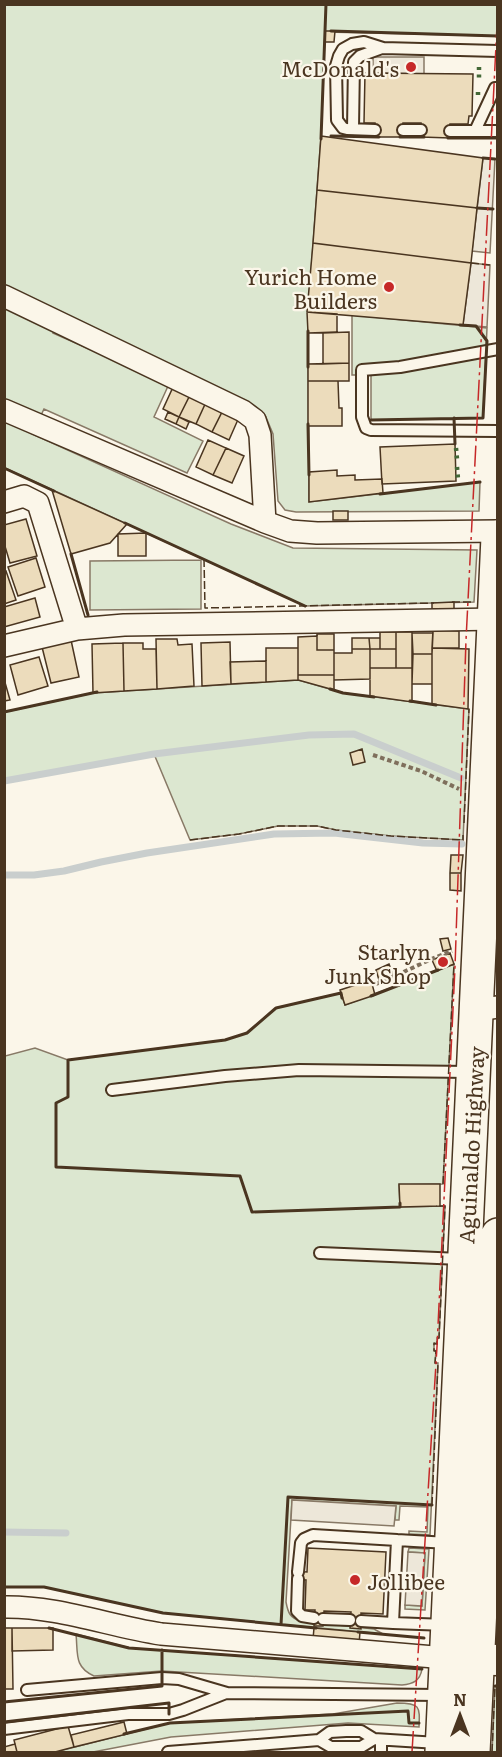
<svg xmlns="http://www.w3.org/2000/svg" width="502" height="1757" font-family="Literata,serif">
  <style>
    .green { fill: #dce7d0; stroke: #887966; stroke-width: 1.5 }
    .parking { fill: #ede7d9; stroke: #887966; stroke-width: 1.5 }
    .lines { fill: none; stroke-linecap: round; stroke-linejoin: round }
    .stream { stroke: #c9cecd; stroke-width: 7 }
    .building { fill: #ecdcbc; stroke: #4a3520; stroke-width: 1.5 }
    .lane-casing { stroke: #4a3520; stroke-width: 14 }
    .street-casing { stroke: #4a3520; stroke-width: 24 }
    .secondary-casing { stroke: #4a3520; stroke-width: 33 }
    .highway-casing { stroke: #4a3520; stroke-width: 36 }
    .path { stroke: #7f6f5c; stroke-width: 4; stroke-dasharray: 4.5 3; stroke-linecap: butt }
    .lane { stroke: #fbf6e9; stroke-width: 10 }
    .street { stroke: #fbf6e9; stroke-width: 21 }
    .secondary { stroke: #fbf6e9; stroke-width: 30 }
    .highway { stroke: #fbf6e9; stroke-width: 33 }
    .hedge { stroke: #436837; stroke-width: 4.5; stroke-dasharray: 3 4.5; stroke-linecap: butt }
    .fence { stroke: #4a3520; stroke-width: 1.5; stroke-dasharray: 8 3; stroke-linecap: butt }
    .wall { stroke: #4a3520; stroke-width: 3 }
    .power { stroke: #c62828; stroke-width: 1.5; stroke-dasharray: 21 4.5 3 4.5; stroke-linecap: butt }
    .poi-dot { fill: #c62828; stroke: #fbf6e9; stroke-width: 2 }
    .labels { text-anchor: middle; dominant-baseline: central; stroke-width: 4.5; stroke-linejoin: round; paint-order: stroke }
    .poi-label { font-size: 21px; fill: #4a3520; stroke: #fbf6e9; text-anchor: end }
    .street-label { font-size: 21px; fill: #4a3520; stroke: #fbf6e9 }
  </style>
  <rect width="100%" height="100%" fill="#fbf6e9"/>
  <path class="green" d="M4,5H497V36L325,32L321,136L308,312L309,502L480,482L479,511L296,512L285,510L278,501L273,434L265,415L247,402L60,315L53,333L169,384L154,417L203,441L187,473L44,409L32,434L231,524L293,548L477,550L474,602L305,606L5,468Z
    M352,315L487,328L483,418L371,420V375H352Z
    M201,560V609L90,610V561Z
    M298,680L344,693L469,709L463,840L391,836L336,830L317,826H278L239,834L190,840L154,754L5,781V712L93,693Z
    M454,964L443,1184L399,1185L400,1207L445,1206L439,1338L437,1339V1344H434V1350L436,1351L435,1363H438L430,1535L409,1534V1531L427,1532L428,1507L400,1506L399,1520H395L396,1506L292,1500L286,1602C288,1613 290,1618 301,1621L374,1629L383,1634L163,1613L44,1587H5V1056L35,1048L68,1060L225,1040L247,1033L276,1008L341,993L345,1005Z
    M409,1548L429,1549L425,1610L405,1609V1605L422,1606L425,1553L408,1552Z
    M76,1634L130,1648L422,1669C420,1681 413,1684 402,1685L162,1671L94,1676C74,1667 78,1654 76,1634Z
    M495,1686H498V1752H492Z
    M397,1703C420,1703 420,1706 419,1727L348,1723L171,1737L93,1752H55L170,1723L333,1714Z"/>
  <path class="parking" d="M373,57H424V74L373,73Z
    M483,158L495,159L490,253L472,251Z
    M471,263L490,265L487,327L463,325Z
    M292,1500L396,1506L394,1526L291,1520Z
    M408,1552L425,1553L422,1606L405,1605Z"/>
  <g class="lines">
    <path class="stream" d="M4,781L154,754L309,735L354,734L461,778
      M4,875H34L64,871L101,862L147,853L274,834L334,833L423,843L462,844
      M4,1532L66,1533"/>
  </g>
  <path class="building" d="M325,31H335L334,42H325Z
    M365,73L473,74L472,116H469L468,124H450V138L421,137V123H403V137H375V123H364Z
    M321,136L483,158L477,208L317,190Z
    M317,190L477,208L471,263L313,243Z
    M313,243L471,263L463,325L307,312Z
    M307,312L337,314V332L308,333Z
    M349,332V363L323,364V333Z
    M349,363V381H308V364Z
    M308,381H338L339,408H342V426H308Z
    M174,385L191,393L179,417L163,409Z
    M191,393L207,400L196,424L179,417Z
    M207,400L224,408L212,432L196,424Z
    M224,408L240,415L229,440L212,432Z
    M168,412L179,417L176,424L165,419Z
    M179,417L189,422L186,429L176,424Z
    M208,440L226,448L213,475L196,467Z
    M455,444L456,481L382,484L380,447Z
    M226,448L244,456L232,483L213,475Z
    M337,470V476L355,475V480L382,479L383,493L309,502V472Z
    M52,490L127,524L110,543L71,554Z
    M333,511H348V520H333Z
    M26,519L37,556L10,563L4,543V525Z
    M146,533V556H118V534Z
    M36,558L45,587L18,596L8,567Z
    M6,571L16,600L4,604V572Z
    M35,598L40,617L4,627V607Z
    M454,602V609H432V603Z
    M433,630L459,631V648H432Z
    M380,632H396V649H380Z
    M396,632H412V668H396Z
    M412,633H433L432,654H413Z
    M317,634H334V650H317Z
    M317,636V650H334V675H298V637Z
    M352,638H369L370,649H352Z
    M369,638H380V649H370Z
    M156,639H177L178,645L192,644L194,686L157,689Z
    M71,640L79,677L51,683L42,647Z
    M230,642L231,684L202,686L201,643Z
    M123,643H143V649H156L157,689L124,691Z
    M123,643L124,691L93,693L92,644Z
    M266,648H298V680L266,682Z
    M432,648L469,649L468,709L432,704Z
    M352,649H370V679L334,680V653H352Z
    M370,649H396V668H370Z
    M413,654H432V684H412Z
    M39,657L48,686L18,695L10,665Z
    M266,661V682L231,684L230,662Z
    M370,668H412V702L370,696Z
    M298,675H334V690L298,680Z
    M4,679L10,700L4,701Z
    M362,749L365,762L353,765L350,753Z
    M451,855H463L461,873H450Z
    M450,873H461V891L450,890Z
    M448,938L451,949L443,951L440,939Z
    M450,953L454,964L437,971L432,960Z
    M389,964L393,975L379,980L376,970Z
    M371,980L375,995L345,1005L340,990Z
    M399,1184H440V1206L400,1207Z
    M308,1548L386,1552L383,1614L361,1613V1629L350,1628L351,1612L324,1611L323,1626H314L315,1610H305L306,1580L292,1579V1571L307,1572Z
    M4,1628H12L13,1689H4Z
    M12,1628H53V1650L12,1651Z
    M314,1628L360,1632L359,1644L313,1639Z
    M124,1722L127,1734L74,1747L71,1735Z
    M68,1726L74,1747L55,1752H17L14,1740Z
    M15,1744L17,1752H4V1747Z"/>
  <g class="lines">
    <defs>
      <path id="lane" d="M353,129L354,62L360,56L382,48
        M375,130L347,129L343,128L337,120L336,66L339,56L343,49L352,44L364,42L383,48L498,51
        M403,130H421
        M450,131H498
        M475,131L495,88H498
        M498,349L400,367L362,370V417L366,428L371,430L498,431
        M112,1090L225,1076L299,1070L470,1072
        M320,1253L461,1259
        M298,1572L301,1543L304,1539L313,1535L397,1540
        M298,1579L297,1611L302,1616L314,1618
        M323,1619L350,1620
        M361,1621L393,1623
        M446,1625L393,1623L397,1540L448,1543
        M27,1690L162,1678L179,1679L227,1693L441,1695
        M4,1729L128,1714H169L183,1710L226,1693
        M319,1740L331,1747H361L374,1739
        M168,1752L319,1740L330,1732L346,1731H361L374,1739L438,1743
        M381,1752V1740"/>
      <path id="street" d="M4,296L243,411L255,420L260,435L265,522
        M4,410L265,522L290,531L317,533L498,531
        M4,502L24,496L38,503L77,629
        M4,646L77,629L124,625L498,619
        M476,1010L498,1007
        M4,1607C57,1606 109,1626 161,1634L446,1658"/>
      <path id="secondary" d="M452,1659L498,1660"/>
      <path id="highway" d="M442,1752L498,537
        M473,1752L498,1235"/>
    </defs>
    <use href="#lane" class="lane-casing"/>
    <use href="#street" class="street-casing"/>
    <use href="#secondary" class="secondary-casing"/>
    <use href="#highway" class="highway-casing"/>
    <path class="path" d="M373,755L421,771L459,789
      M376,984C402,974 426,960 452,951"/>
    <use href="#lane" class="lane"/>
    <use href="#street" class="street"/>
    <use href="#secondary" class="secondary"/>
    <use href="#highway" class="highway"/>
    <path class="hedge" d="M479,67V82
      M478,92V96
      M456,448L457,459
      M457,467L458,479"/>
    <path class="fence" d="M471,263L490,265
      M204,559L205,608L434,603
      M452,602H474
      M464,823L469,709
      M190,840L239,834L278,826H317L336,830L391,836L463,840V835
      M443,1184L454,964
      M432,1505L438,1363H435L436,1351H434V1343L437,1344V1338H439L445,1206H436
      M497,1644L498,1632
      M492,1752L495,1686"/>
    <path class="wall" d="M331,31L498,36
      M331,136L379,137
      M400,137H424
      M448,138H496
      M321,139L326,4
      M483,158L495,159
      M477,208L493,209
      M308,331V367
      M454,418L455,444
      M371,420L483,418L487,341L476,326L460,325
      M308,424L309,475
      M4,468L54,491
      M380,494L480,482
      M125,523L305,606
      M71,554L88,615
      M330,689L343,693L374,697
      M410,701L436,705
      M4,712L97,692
      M371,996L438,970
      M342,998L341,993L276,1008L247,1033L225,1040L68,1060V1097L56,1103V1167L240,1176L252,1212L400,1207V1203
      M4,1587H44L163,1613L316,1628
      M281,1625L288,1497L432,1505
      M49,1628L129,1648L422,1669
      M358,1632L424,1638
      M495,1686H498
      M4,1702L162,1686V1650
      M4,1722L169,1703V1714
      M124,1734L170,1723L408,1711L409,1723H419"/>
    <path class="power" d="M412,1752L437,1347L455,967L466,640L498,6"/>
  </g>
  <g class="poi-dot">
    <circle cx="411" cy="67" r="6"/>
    <circle cx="389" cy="287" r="6"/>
    <circle cx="443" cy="962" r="6"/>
    <circle cx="355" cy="1580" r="6"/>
  </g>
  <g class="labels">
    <g class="poi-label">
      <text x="399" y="67">McDonald's</text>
      <text x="377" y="275">Yurich Home<tspan x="377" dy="24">Builders</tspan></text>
      <text x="431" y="950">Starlyn<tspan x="431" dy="24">Junk Shop</tspan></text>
      <text x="367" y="1580" text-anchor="start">Jollibee</text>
    </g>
    <g class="street-label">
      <text transform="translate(470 1145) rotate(-87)">Aguinaldo Highway</text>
    </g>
  </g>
  <rect width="502" height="1757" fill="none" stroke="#4a3520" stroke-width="12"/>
  <g transform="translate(460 1715)" stroke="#fbf6e9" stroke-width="4.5" paint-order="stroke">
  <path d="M0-4.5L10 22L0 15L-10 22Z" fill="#4a3520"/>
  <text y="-9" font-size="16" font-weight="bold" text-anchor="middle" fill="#4a3520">N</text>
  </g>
</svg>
